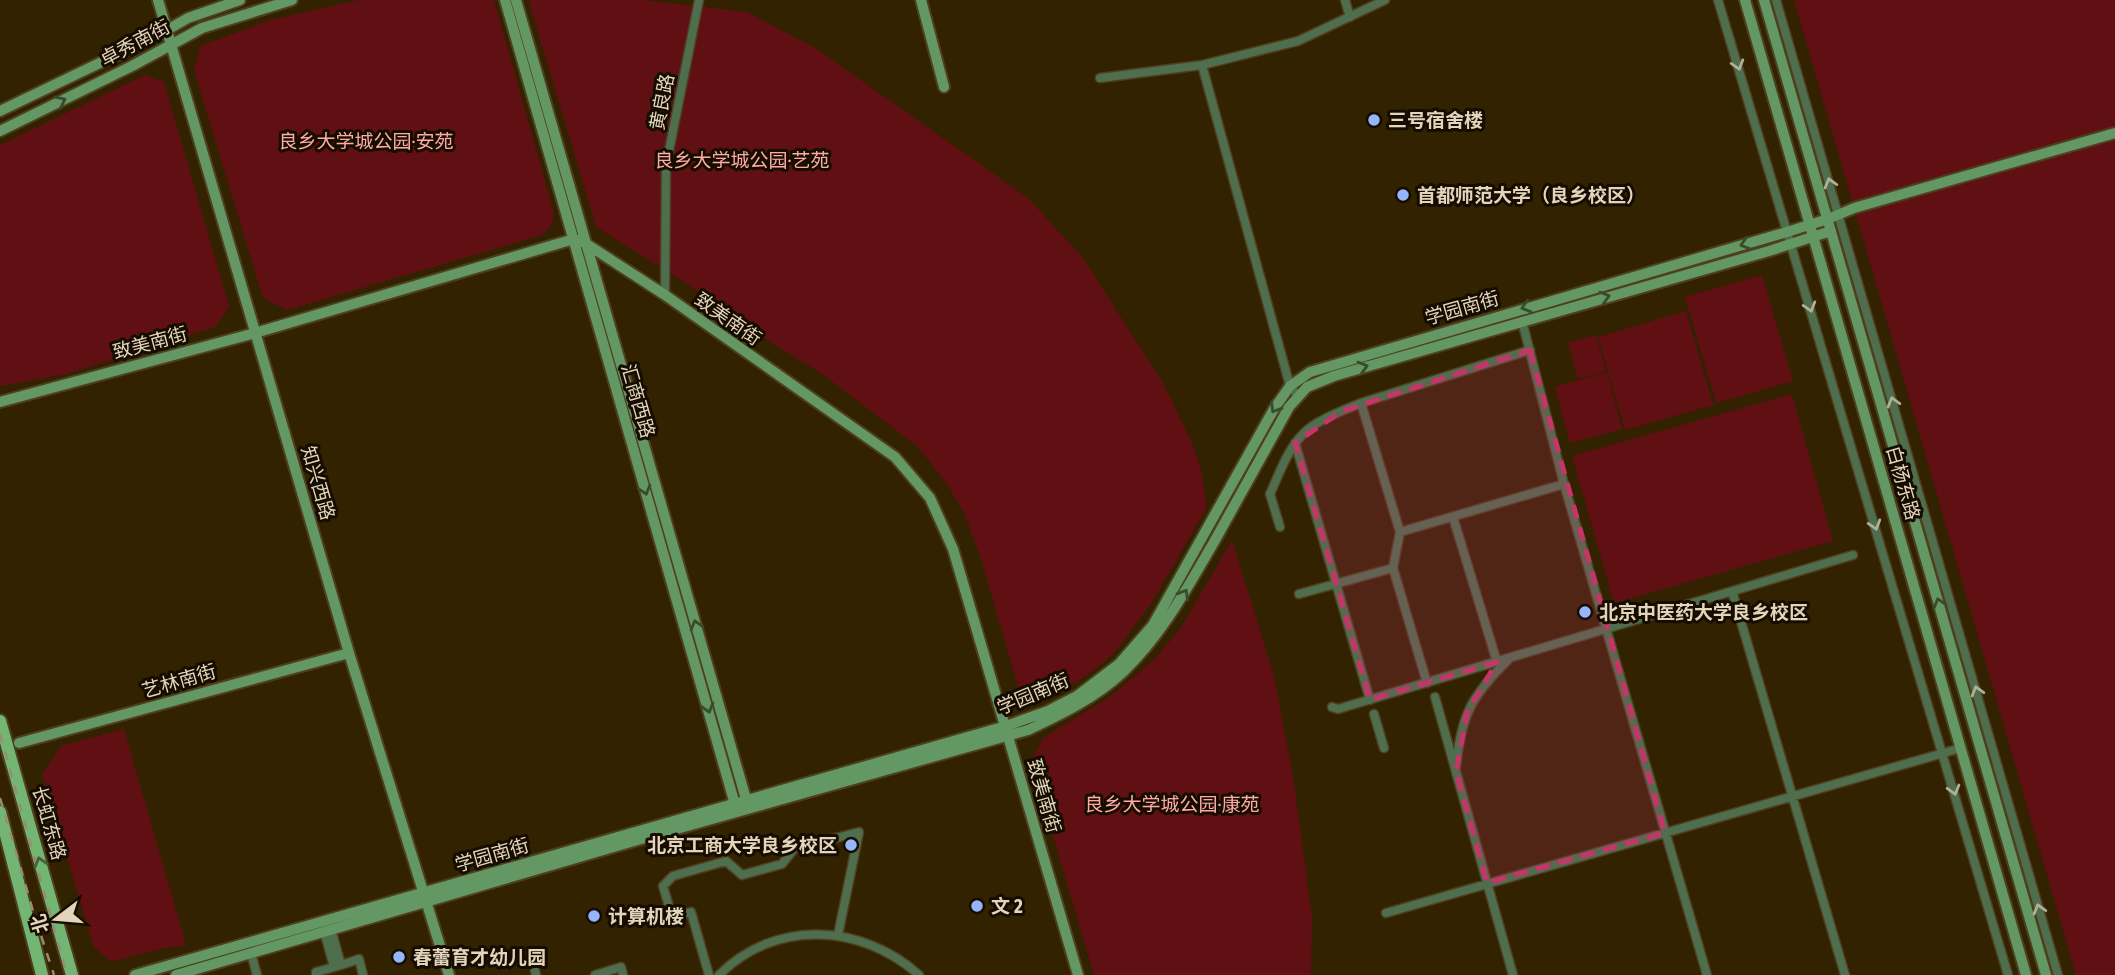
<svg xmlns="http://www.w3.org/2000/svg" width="2115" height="975" font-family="'Fira Sans Condensed','Noto Sans SC',sans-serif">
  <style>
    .green { fill: #601013 }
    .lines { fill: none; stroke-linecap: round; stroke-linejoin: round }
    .street-casing { stroke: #4e3f1e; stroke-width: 11 }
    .secondary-casing { stroke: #4e3f1e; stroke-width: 14 }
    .primary-casing { stroke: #4e3f1e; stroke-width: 16 }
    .street { stroke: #4e6e4e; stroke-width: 8 }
    .secondary { stroke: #639764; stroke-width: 10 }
    .primary { stroke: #73b674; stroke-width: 12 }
    .rail { stroke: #9a8c6f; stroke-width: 2.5; stroke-dasharray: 9 9; stroke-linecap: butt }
    .oneway { stroke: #aeb196 }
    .oneway2 { stroke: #394b2d }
    .oneway3 { stroke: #44623a }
    .marked { fill: #c7346a; fill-opacity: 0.2; stroke: #c7346a; stroke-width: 5; stroke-dasharray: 14 9; stroke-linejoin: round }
    .poi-dot { fill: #95b6fd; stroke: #160d00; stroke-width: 2.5 }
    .labels { text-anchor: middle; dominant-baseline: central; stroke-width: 6; stroke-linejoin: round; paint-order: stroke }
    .street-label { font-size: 19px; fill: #e2d5bc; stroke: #160d00 }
    .poi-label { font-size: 19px; font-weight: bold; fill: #e2d5bc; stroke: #160d00; text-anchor: start }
    .park-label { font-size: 19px; fill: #ffaba4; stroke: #160d00 }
  </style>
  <rect width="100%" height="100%" fill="#322200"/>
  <path class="green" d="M359,0H494L554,213L552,224L542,235L287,310L263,298L194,70L201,46L270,20Z
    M530,0H642L747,12L815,48L1028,198L1083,258L1163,383L1192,443L1201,469L1207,507L1151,604L1114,653L1093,671L1071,685L1032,705L1020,694L981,559L964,512L945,481L917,446L825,376L775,345L678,278L596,227L529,2Z
    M1794,0H2115V975H2076Z
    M145,75L164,82L229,306L215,327L67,374L0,386V145Z
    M1762,275L1793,381L1716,403L1685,297Z
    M1686,311L1713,405L1625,430L1598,337Z
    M1596,335L1606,371L1578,379L1568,343Z
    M1607,372L1622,429L1570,443L1555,387Z
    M1792,394L1833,541L1614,603L1572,456Z
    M1232,540L1274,676L1293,777L1312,917L1311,975H1094L1031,761L1043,738L1111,696L1156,658L1182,626Z
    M124,729L186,945L160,949L111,962L94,947L42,775L61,746Z"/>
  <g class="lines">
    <defs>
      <path id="street" d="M1345,0L1350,17
        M1718,0L2008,975
        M1776,0L2058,975
        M1100,78L1202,65
        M665,295L666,166L699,0
        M1522,321L1564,484L1707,975
        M1297,395L1290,386L1202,65L1298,41L1385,0
        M1361,403L1400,532
        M1295,443L1370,700
        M1453,517L1497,662
        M1280,527L1270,494C1279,474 1287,451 1302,435C1314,421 1344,410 1361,403L1530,350
        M1732,591L1845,975
        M1299,594L1393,568
        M1427,683L1393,568L1400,532L1564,484
        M1435,697L1513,975
        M1332,707L1338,709L1853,555
        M1374,714L1384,748
        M1456,767C1461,716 1471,696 1508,660
        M1386,913L1961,748
        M331,929L341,965L359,959L363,975
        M324,931L334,967
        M251,953L257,975
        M535,971L536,975
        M316,975V972L338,966
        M595,975L621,967L623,975
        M709,975L691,912L672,917L663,886L673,876L726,861L742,875L782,864L794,849L859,832L838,935
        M719,975C776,918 862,924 919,975"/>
      <path id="secondary" d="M158,0L349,653L449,975
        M505,0L736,808
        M516,0L748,806
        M921,0L944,87
        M1745,0L2026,975
        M1764,0L2046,975
        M0,111L162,33L188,18L240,0
        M0,131L132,66L202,28L292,0
        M0,402L255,333L574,239L585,243L665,295L895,457L930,498L953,549L1078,975
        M19,743L349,653
        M135,975L1006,726L1048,711L1077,696L1119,664L1153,625L1274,409L1290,386L1310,372L1787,232L1828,219L1854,208L2115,133
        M176,975L641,839L1028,730C1062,714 1095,698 1123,672C1162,635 1187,588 1214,542C1239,497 1264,452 1289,407L1307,387L1334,376L1769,251L1831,231"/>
      <path id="primary" d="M0,721L72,975
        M0,812L42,975"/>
    </defs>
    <use href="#street" class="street-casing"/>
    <use href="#secondary" class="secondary-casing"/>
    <use href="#primary" class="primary-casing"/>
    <use href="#street" class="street"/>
    <use href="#secondary" class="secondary"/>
    <use href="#primary" class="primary"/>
    <path class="rail" d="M0,734L67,975
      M0,798L33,911L54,975"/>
  </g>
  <defs><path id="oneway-chevron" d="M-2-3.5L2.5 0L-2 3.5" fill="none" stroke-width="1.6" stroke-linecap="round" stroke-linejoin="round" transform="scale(1.75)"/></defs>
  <g class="oneway">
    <use href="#oneway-chevron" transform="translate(1738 65) rotate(73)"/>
    <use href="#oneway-chevron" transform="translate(1830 183) rotate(-106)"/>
    <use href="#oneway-chevron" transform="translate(1810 307) rotate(73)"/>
    <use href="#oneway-chevron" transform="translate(1893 402) rotate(-106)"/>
    <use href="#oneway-chevron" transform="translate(1875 525) rotate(73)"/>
    <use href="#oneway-chevron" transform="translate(1977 691) rotate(-106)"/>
    <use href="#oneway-chevron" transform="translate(1954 790) rotate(74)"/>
    <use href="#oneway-chevron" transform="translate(2039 909) rotate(-106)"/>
  </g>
  <g class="oneway2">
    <use href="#oneway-chevron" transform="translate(61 101) rotate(-26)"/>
    <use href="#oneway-chevron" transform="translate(1745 244) rotate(164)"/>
    <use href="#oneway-chevron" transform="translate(1605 297) rotate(-16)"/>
    <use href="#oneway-chevron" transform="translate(1526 307) rotate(164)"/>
    <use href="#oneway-chevron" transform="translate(1363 367) rotate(-16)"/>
    <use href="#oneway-chevron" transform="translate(1275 408) rotate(121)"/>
    <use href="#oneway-chevron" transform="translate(645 490) rotate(74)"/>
    <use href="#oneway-chevron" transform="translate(1184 594) rotate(-59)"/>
    <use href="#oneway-chevron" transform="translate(1939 603) rotate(-106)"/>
    <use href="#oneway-chevron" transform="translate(696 625) rotate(-106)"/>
    <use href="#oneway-chevron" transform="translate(708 708) rotate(74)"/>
  </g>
  <use class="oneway3" href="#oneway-chevron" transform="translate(40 862) rotate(-106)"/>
  <path class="marked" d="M1530,350L1665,833L1487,883L1456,772L1467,712L1497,662L1370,700L1295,443L1342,411Z"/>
  <g class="poi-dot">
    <circle cx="1374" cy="120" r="7"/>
    <circle cx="1403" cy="195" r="7"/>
    <circle cx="1585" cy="612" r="7"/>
    <circle cx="851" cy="845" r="7"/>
    <circle cx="977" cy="906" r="7"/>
    <circle cx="594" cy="916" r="7"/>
    <circle cx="399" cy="957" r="7"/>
  </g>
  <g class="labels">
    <g class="street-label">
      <text transform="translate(135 43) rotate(-28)">卓秀南街</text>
      <text transform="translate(662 102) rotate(-79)">黄良路</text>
      <text transform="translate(1462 308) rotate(-16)">学园南街</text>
      <text transform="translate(728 319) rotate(35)">致美南街</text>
      <text transform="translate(150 343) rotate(-15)">致美南街</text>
      <text transform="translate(638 401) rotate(74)">汇商西路</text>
      <text transform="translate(318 483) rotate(74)">知兴西路</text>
      <text transform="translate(1903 483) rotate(74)">白杨东路</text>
      <text transform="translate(179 681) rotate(-16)">艺林南街</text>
      <text transform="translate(1033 694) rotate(-23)">学园南街</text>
      <text transform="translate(1044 796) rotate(74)">致美南街</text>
      <text transform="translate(49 823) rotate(74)">长虹东路</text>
      <text transform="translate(492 855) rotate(-16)">学园南街</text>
    </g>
    <g class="poi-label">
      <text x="1388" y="120">三号宿舍楼</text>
      <text x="1417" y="195">首都师范大学（良乡校区）</text>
      <text x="1599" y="612">北京中医药大学良乡校区</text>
      <text x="837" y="845" text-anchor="end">北京工商大学良乡校区</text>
      <text x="991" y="906">文 2</text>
      <text x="608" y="916">计算机楼</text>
      <text x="413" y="957">春蕾育才幼儿园</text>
    </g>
    <g class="park-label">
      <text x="366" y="141">良乡大学城公园·安苑</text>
      <text x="742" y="160">良乡大学城公园·艺苑</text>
      <text x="1172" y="804">良乡大学城公园·康苑</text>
    </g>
  </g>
  <g transform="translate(56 919) rotate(254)" stroke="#160d00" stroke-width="5" paint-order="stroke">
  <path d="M0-5L12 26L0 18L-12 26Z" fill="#e2d5bc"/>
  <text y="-10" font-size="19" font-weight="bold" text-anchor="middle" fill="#e2d5bc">北</text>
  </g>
</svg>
